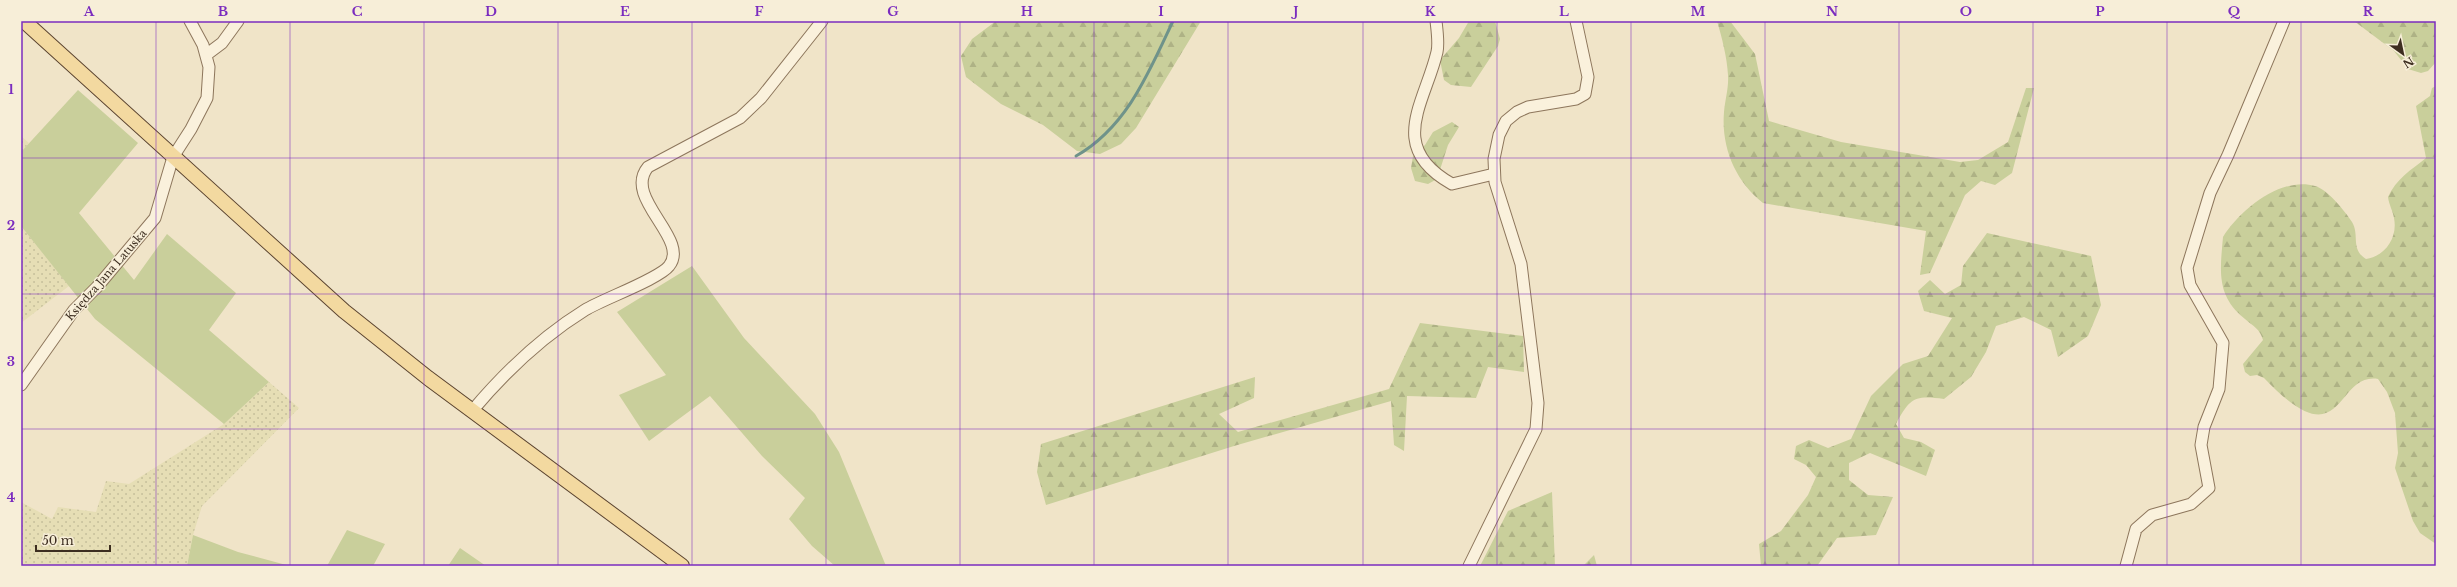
<svg xmlns="http://www.w3.org/2000/svg" width="2457" height="587" font-family="'Libre Baskerville',serif">
  <style>
    .farmland { fill: url(#farmland-dots) }
    .grass { fill: #c9cf9b }
    .forest { fill: url(#forest-firs) }
    .lines { fill: none; stroke-linecap: round; stroke-linejoin: round }
    .stream { stroke: #6f938a; stroke-width: 3 }
    .minor-casing { stroke: #8d765c; stroke-width: 13 }
    .major-casing { stroke: #5b4430; stroke-width: 16 }
    .minor { stroke: #faf1dc; stroke-width: 11 }
    .major { stroke: #f3d9a0; stroke-width: 14 }
    .grid { fill: none; stroke: #7b2cbf; stroke-width: 1; stroke-opacity: 0.55 }
    .labels { text-anchor: middle; dominant-baseline: central; stroke-width: 3; stroke-linejoin: round; paint-order: stroke }
    .street-label { font-size: 11px; fill: #3d2e20; stroke: #f7eed8 }
    .neatline { fill: none; stroke: #7b2cbf; stroke-width: 1.5 }
    .grid-label { font-size: 13px; text-anchor: middle; font-weight: bold; fill: #7b2cbf }
  </style>
  <defs>
    <pattern id="farmland-dots" width="8" height="8" patternUnits="userSpaceOnUse"><rect width="8" height="8" fill="#e6deb5"/><path d="M2 2h.1M6 6h.1" fill="none" stroke="#c6bf9b" stroke-width="1.8" stroke-linecap="round"/></pattern>
    <pattern id="forest-firs" width="22" height="20" patternUnits="userSpaceOnUse"><rect width="22" height="20" fill="#c9cf9b"/><path d="M5 1l3.5 6h-7zM16 11l3.5 6h-7z" fill="#aeb285"/></pattern>
  </defs>
  <rect width="100%" height="100%" fill="#f0e4c8"/>
  <path class="farmland" d="M21,136L29,143L21,152Z
    M21,226L69,286L21,323Z
    M269,382L299,408L202,506L193,535L187,566H21V502L52,519L58,507L96,512L106,481L129,484L224,424Z"/>
  <path class="grass" d="M78,90L138,143L79,213L134,280L167,234L236,293L209,330L269,382L224,424L95,319L21,226V152Z
    M692,266L744,338L815,414L839,452L886,566H835L812,546L789,519L805,498L762,456L710,396L649,441L619,395L666,375L617,312Z
    M347,530L385,544L373,566H327Z
    M193,535L238,552L290,566H187Z
    M460,548L486,566H448Z"/>
  <path class="forest" d="M996,21H1201L1136,128L1121,144L1100,154L1077,151L1043,125L1001,104L966,77L961,56L972,39Z
    M1469,21H1495L1500,39L1498,46L1471,87L1451,85L1444,80L1440,60L1459,38Z
    M1717,21H1730L1755,54L1769,121L1841,142L1960,162L1978,160L2008,142L2026,88H2034L2012,173L1995,185L1981,181L1965,195L1930,273L1920,275L1926,231L1763,203C1735,181 1721,147 1724,112C1725,100 1729,87 1728,75C1727,57 1722,38 1717,21Z
    M2354,21H2436V62L2428,71L2421,73L2408,69L2394,51Z
    M2436,86V544L2420,533L2413,521L2395,468L2398,453L2395,413L2387,392L2378,379C2334,372 2345,463 2264,378L2257,375L2250,376L2245,372L2243,364L2263,340C2260,329 2253,326 2245,319C2216,296 2220,271 2223,237C2240,210 2281,176 2315,186C2327,189 2345,211 2352,222C2360,235 2350,249 2366,259C2385,256 2398,238 2394,218C2393,211 2389,205 2388,197C2396,179 2411,170 2426,158L2416,106L2430,96L2432,88Z
    M1452,122L1459,127L1448,145L1437,179L1428,184L1415,181L1411,168L1413,156L1425,145L1433,132Z
    M1987,233L2091,256L2101,305L2088,336L2058,357L2051,330L2024,317L1996,326L1986,352L1971,377L1944,399C1914,395 1910,398 1896,424L1904,438L1921,442L1935,450L1926,476L1870,453L1849,463V480L1868,495L1893,497L1876,535L1837,538L1817,566H1761L1759,544L1781,531L1808,495L1816,477L1806,465L1794,459L1796,446L1809,440L1828,448L1851,439L1871,396L1903,364L1928,356L1952,318L1924,311L1918,291L1930,280L1945,294L1961,285L1963,266Z
    M1420,323L1523,336L1524,372L1488,367L1476,398L1407,396L1404,451L1394,445L1391,401L1234,446L1046,505L1037,472L1041,444L1255,377L1254,398L1219,414L1238,432L1389,389Z
    M1552,492L1555,566H1480L1508,511Z
    M1594,555L1597,566H1583Z"/>
  <g class="lines">
    <path class="stream" d="M1076,156C1127,127 1149,72 1173,21"/>
    <defs>
      <path id="minor" d="M1436,21C1437,30 1439,43 1437,52C1425,103 1386,147 1452,184L1494,174
        M206,55L222,43L238,21
        M21,385L74,310L97,287L155,218L173,157L191,129L207,98L209,67L203,45L190,21
        M472,411C504,373 543,336 585,310C603,299 659,279 669,266C691,239 622,198 648,167L740,118L761,98L822,21
        M1469,566L1536,429L1538,403L1521,264L1495,182L1494,159L1499,135L1506,121L1517,112L1528,107L1576,99L1585,94L1588,77L1576,21
        M2126,566L2136,529L2152,515L2191,504L2209,488L2201,445L2204,427L2219,389L2223,343L2190,285L2187,268L2210,193L2228,155L2284,21"/>
      <path id="major" d="M24,21L344,311L428,378L682,566"/>
    </defs>
    <use href="#minor" class="minor-casing"/>
    <use href="#major" class="major-casing"/>
    <use href="#minor" class="minor"/>
    <use href="#major" class="major"/>
  </g>
  <path class="grid" d="M156,21V566M290,21V566M424,21V566M558,21V566M692,21V566M826,21V566M960,21V566M1094,21V566M1228,21V566M1363,21V566M1497,21V566M1631,21V566M1765,21V566M1899,21V566M2033,21V566M2167,21V566M2301,21V566M21,158H2436M21,294H2436M21,429H2436"/>
  <g class="labels">
    <g class="street-label">
      <text transform="translate(106 275) rotate(-49)">Księdza Jana Latuska</text>
    </g>
  </g>
  <rect width="2457" height="587" fill="none" stroke="#f7eed8" stroke-width="44"/>
  <g transform="translate(2403 54) rotate(147)" stroke="#f7eed8" stroke-width="3" paint-order="stroke">
  <path d="M0-3L7 15L0 10L-7 15Z" fill="#3d2e20"/>
  <text y="-6" font-size="11" font-weight="bold" text-anchor="middle" fill="#3d2e20">N</text>
  </g>
  <path d="M36 545v6h74v-6" fill="none" stroke="#3d2e20" stroke-width="2"/>
  <text x="42" y="545" font-size="12" fill="#3d2e20" stroke="#f7eed8" stroke-width="3" paint-order="stroke">50 m</text>
  <rect x="22" y="22" width="2413" height="543" class="neatline"/>
  <g class="grid-label">
    <text x="89" y="16">A</text>
    <text x="223" y="16">B</text>
    <text x="357" y="16">C</text>
    <text x="491" y="16">D</text>
    <text x="625" y="16">E</text>
    <text x="759" y="16">F</text>
    <text x="893" y="16">G</text>
    <text x="1027" y="16">H</text>
    <text x="1161" y="16">I</text>
    <text x="1296" y="16">J</text>
    <text x="1430" y="16">K</text>
    <text x="1564" y="16">L</text>
    <text x="1698" y="16">M</text>
    <text x="1832" y="16">N</text>
    <text x="1966" y="16">O</text>
    <text x="2100" y="16">P</text>
    <text x="2234" y="16">Q</text>
    <text x="2368" y="16">R</text>
    <text x="11" y="94">1</text>
    <text x="11" y="230">2</text>
    <text x="11" y="366">3</text>
    <text x="11" y="502">4</text>
  </g>
</svg>
